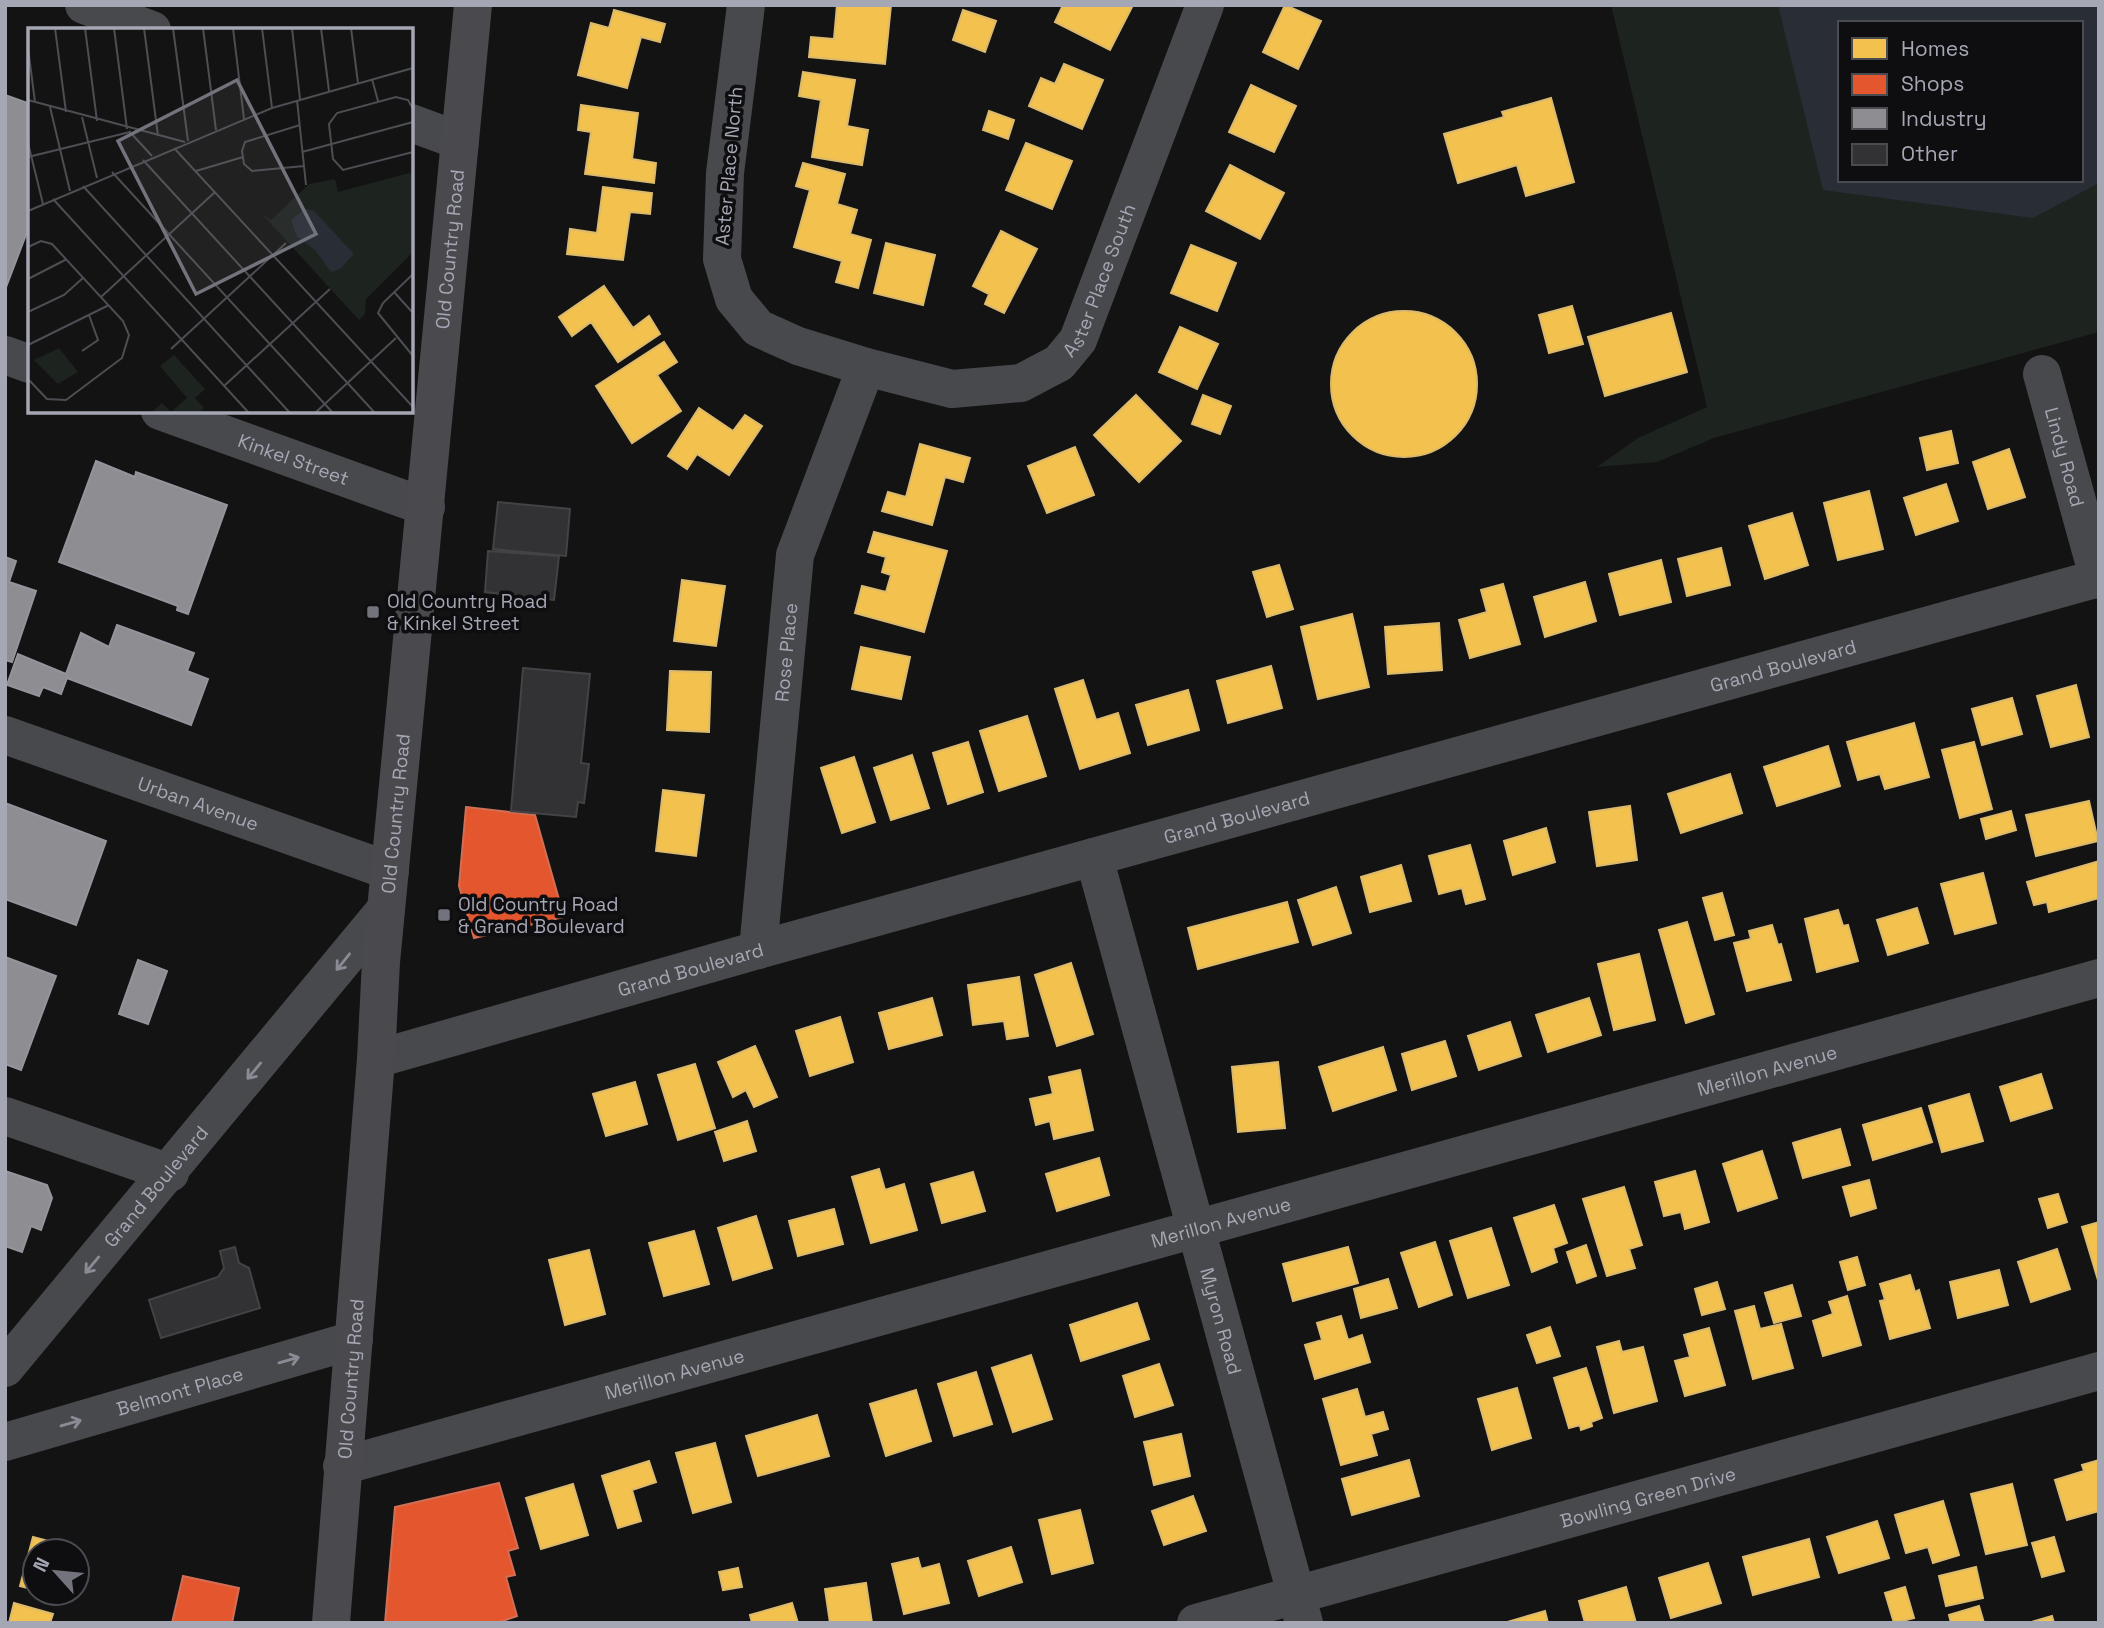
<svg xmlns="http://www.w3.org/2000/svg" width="2104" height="1628" font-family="'Space Grotesk',sans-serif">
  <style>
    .green { fill: #1d231f; fill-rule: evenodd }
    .water { fill: #292d36; fill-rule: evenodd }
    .homes { fill: #f2c14e; stroke: #dbb96d; stroke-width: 2 }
    .shops { fill: #e4572e; stroke: #d16f56; stroke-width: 2 }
    .industry { fill: #8d8d92; stroke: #94959c; stroke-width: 2 }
    .building { fill: #323234; stroke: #434246; stroke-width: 2 }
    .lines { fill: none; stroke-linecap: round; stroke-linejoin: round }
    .minor { stroke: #48494c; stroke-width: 38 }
    .major { stroke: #4a4a4e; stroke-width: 38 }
    .oneway { stroke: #898b95 }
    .poi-dot { fill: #72737c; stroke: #0e0d0f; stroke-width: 2.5 }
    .labels { text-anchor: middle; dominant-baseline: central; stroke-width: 7; stroke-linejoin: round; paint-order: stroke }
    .street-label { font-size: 19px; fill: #a5a7b4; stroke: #0e0d0f }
    .poi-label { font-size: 19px; fill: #a5a7b4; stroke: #0e0d0f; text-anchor: start }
    .inset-road { fill: none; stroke: #4d4e53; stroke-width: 2 }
    .view { fill: #72737c; fill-opacity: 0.15; stroke: #72737c; stroke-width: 3.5 }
    .inset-edge { fill: none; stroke: #a5a7b4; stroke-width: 3.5 }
  </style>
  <rect width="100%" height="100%" fill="#131313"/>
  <path class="green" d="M1611,5H2099V332L1714,438L1657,462L1597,467L1638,438L1707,407ZM1840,23H2081V180H1840Z"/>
  <path class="water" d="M1778,5H2099V183L2033,218L1823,190ZM1840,23H2081V180H1840Z"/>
  <path class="homes" d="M837,5H891L885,64L809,57L811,37L834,39Z
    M1063,5H1133L1110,50L1055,22Z
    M1285,5L1321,21L1298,69L1263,52Z
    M614,10L665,24L660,42L641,37L627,88L578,75L591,23L609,28Z
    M963,10L996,21L985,52L953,40Z
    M1064,64L1103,80L1082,129L1029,106L1041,78L1055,84Z
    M803,72L855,80L847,126L868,130L862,165L812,157L821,100L799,96Z
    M1251,85L1296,106L1274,152L1229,132Z
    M1551,98L1574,182L1526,196L1517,165L1458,183L1444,134L1504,117L1502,112Z
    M581,105L638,113L632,159L656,163L654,183L585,174L591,132L578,130Z
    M989,111L1014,120L1008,139L983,130Z
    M1026,143L1072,161L1052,209L1006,190Z
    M803,163L845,174L837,204L857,210L850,234L871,240L858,288L836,282L842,261L794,247L810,190L796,186Z
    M1230,165L1284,193L1260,239L1206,211Z
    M603,187L652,193L650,214L630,212L623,260L567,254L570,229L597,233Z
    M1001,231L1037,249L1004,313L985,304L989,294L973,286Z
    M886,243L935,255L923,305L874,293Z
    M1191,245L1236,263L1217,311L1171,293Z
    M604,286L633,328L649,316L660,334L618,362L591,322L572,336L559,317Z
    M1572,306L1583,344L1549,353L1539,315Z
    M1331 384a73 73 0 1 1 146 0a73 73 0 1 1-146 0Z
    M1671,313L1687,372L1605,396L1588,337Z
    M1180,327L1218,344L1197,389L1159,372Z
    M664,342L677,362L657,375L681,411L632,443L596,386Z
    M1136,395L1181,441L1139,482L1094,435Z
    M1203,395L1231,406L1220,434L1192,424Z
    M699,408L733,431L745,415L762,426L729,475L697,454L687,469L668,456Z
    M1951,431L1958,463L1927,470L1920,438Z
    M920,444L970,458L963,482L945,477L932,525L882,511L888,492L906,497Z
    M1075,447L1094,495L1047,513L1028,466Z
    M2009,449L2025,497L1988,509L1973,462Z
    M1946,484L1958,521L1916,535L1904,498Z
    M1869,491L1883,549L1838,560L1824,503Z
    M1792,513L1808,565L1765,579L1749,526Z
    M874,532L947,551L924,632L855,613L862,586L886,592L891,575L882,572L886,557L868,552Z
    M1721,548L1730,585L1687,596L1678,559Z
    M1661,560L1671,602L1620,615L1609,574Z
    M1279,565L1293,609L1267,617L1253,572Z
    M682,580L725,586L716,646L674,641Z
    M1585,582L1596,621L1545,637L1534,597Z
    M1503,584L1520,644L1470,658L1459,620L1487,612L1481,590Z
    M1352,614L1369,687L1318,699L1301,627Z
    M1439,623L1442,670L1388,674L1385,627Z
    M861,647L910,657L901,699L852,689Z
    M1271,666L1282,708L1228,723L1217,681Z
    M670,671L711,672L709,732L667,730Z
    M1083,680L1096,720L1118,713L1130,753L1080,769L1055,689Z
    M2076,685L2089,737L2051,747L2037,696Z
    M1188,690L1199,730L1148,745L1136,705Z
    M2012,698L2022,734L1982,745L1972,709Z
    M1027,716L1046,776L999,791L980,731Z
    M1914,723L1929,777L1885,789L1880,774L1858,780L1847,742Z
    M968,742L983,792L948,804L933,753Z
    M1974,742L1992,809L1960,818L1942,750Z
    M1828,746L1840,786L1777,806L1764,767Z
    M912,755L929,808L891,820L874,768Z
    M854,757L875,822L842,833L821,768Z
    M1730,774L1742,813L1681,833L1668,794Z
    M663,790L704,795L696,856L656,851Z
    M2089,801L2098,841L2036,856L2026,815Z
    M1630,806L1637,860L1597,866L1589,812Z
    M2011,811L2016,830L1986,839L1981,819Z
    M1546,828L1555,862L1513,875L1504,841Z
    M1470,845L1485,899L1466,904L1462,888L1439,894L1429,856Z
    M2099,861V898L2049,912L2047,902L2034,905L2027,882Z
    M1401,865L1411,901L1370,912L1361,877Z
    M1983,873L1996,923L1955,934L1941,884Z
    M1336,887L1351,933L1313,945L1298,900Z
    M1722,893L1734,935L1715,940L1703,898Z
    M1287,902L1298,942L1198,969L1188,928Z
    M1917,908L1928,943L1888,955L1877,920Z
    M1838,910L1843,926L1848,925L1858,961L1817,972L1805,919Z
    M1687,922L1714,1014L1686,1023L1659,930Z
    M1772,925L1778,945L1781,944L1791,980L1747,991L1734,943L1751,939L1749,931Z
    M1639,954L1655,1020L1614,1030L1598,964Z
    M1071,963L1093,1034L1057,1046L1035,975Z
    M1019,977L1028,1036L1007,1039L1004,1021L973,1025L968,985Z
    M932,998L942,1035L889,1049L879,1013Z
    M1589,998L1601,1035L1548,1052L1536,1015Z
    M840,1017L853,1062L810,1076L796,1031Z
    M1510,1022L1521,1056L1479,1070L1468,1036Z
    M1445,1041L1456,1076L1412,1090L1402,1054Z
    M755,1046L777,1097L754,1107L746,1090L733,1097L718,1062Z
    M1383,1047L1396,1090L1333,1111L1319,1067Z
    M1278,1062L1285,1128L1238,1132L1232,1067Z
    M695,1064L715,1128L678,1140L658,1075Z
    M1080,1070L1093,1130L1054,1139L1050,1121L1036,1125L1030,1099L1053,1094L1049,1077Z
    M2041,1074L2052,1108L2011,1121L2000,1087Z
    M635,1082L647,1124L606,1136L593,1094Z
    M1969,1094L1983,1141L1942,1152L1929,1106Z
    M1921,1108L1932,1142L1873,1160L1863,1125Z
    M747,1121L756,1151L724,1161L715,1132Z
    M1840,1129L1850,1165L1803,1178L1793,1143Z
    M1762,1151L1777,1198L1738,1211L1723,1164Z
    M1099,1158L1109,1195L1057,1211L1046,1174Z
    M879,1169L885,1190L904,1184L917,1230L871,1243L852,1177Z
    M1695,1171L1709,1222L1685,1229L1681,1212L1664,1216L1655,1182Z
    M973,1172L985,1211L942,1223L931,1184Z
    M1869,1180L1876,1208L1851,1216L1843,1187Z
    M1624,1187L1642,1245L1629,1249L1635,1268L1607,1276L1583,1199Z
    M2058,1194L2067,1222L2048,1228L2039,1199Z
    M1554,1205L1567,1243L1553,1248L1557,1262L1532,1272L1514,1218Z
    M834,1209L843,1244L798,1256L789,1221Z
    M756,1216L772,1268L733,1280L718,1228Z
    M2099,1222V1279L2098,1280L2082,1227Z
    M1491,1228L1509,1285L1468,1298L1450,1241Z
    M694,1231L709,1284L664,1296L649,1243Z
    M1435,1242L1452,1295L1419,1307L1401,1253Z
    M1586,1245L1596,1276L1577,1283L1567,1252Z
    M1348,1247L1358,1283L1293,1301L1283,1264Z
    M2057,1249L2070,1289L2031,1302L2018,1262Z
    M589,1250L605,1314L565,1325L549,1260Z
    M1857,1257L1865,1285L1848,1290L1840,1262Z
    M1999,1270L2008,1305L1958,1318L1950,1282Z
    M1910,1275L1915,1292L1919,1290L1930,1328L1890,1339L1880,1301L1885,1300L1880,1284Z
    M1388,1279L1397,1308L1361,1318L1354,1289Z
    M1717,1282L1725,1309L1702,1315L1695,1289Z
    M1792,1285L1801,1316L1774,1323L1765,1293Z
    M1847,1296L1861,1345L1823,1356L1813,1321L1833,1314L1829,1302Z
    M1137,1303L1149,1339L1081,1361L1070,1325Z
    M1754,1306L1760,1329L1781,1324L1793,1368L1753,1379L1735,1311Z
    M1341,1316L1348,1340L1362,1335L1370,1362L1315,1379L1305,1345L1322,1340L1317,1323Z
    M1550,1327L1560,1356L1537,1363L1527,1335Z
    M1709,1328L1725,1385L1685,1396L1675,1361L1690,1357L1684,1335Z
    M1619,1341L1622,1352L1643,1347L1657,1401L1614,1413L1597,1347Z
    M1031,1355L1052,1419L1013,1432L992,1368Z
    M1159,1364L1173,1405L1135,1417L1123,1376Z
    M1586,1368L1602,1418L1591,1422L1592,1426L1581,1430L1580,1425L1569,1428L1554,1378Z
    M976,1372L992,1424L954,1436L938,1384Z
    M1517,1388L1531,1438L1492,1450L1478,1399Z
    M1357,1389L1365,1417L1383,1412L1388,1429L1371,1434L1377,1455L1341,1465L1323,1399Z
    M916,1390L931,1441L886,1456L870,1404Z
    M817,1415L829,1456L758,1476L746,1436Z
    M1181,1434L1190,1476L1154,1485L1144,1442Z
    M715,1443L731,1502L693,1513L676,1453Z
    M1409,1460L1419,1496L1352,1515L1342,1479Z
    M2099,1460V1511L2067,1520L2055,1480L2084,1471L2082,1465Z
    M649,1461L656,1482L632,1490L641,1521L618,1528L602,1476Z
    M573,1484L588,1535L541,1549L526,1498Z
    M2012,1484L2027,1545L1986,1554L1971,1494Z
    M1193,1496L1206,1531L1164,1545L1152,1511Z
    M1943,1501L1959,1555L1933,1563L1928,1547L1906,1553L1895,1515Z
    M1080,1510L1093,1563L1052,1574L1039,1520Z
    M1877,1521L1889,1558L1839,1573L1827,1537Z
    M33,1537L71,1547L70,1551H35V1590L20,1586Z
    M2054,1537L2064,1571L2042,1577L2032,1543Z
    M1809,1539L1819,1577L1753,1595L1743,1557Z
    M1011,1547L1022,1582L979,1596L968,1561Z
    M918,1558L921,1569L939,1564L949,1603L904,1614L892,1564Z
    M1708,1563L1721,1603L1671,1618L1659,1578Z
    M1976,1567L1983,1598L1946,1606L1939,1576Z
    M738,1568L742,1587L723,1590L719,1572Z
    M866,1583L872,1623H830L825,1589Z
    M1626,1587L1636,1623H1585L1579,1601Z
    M1905,1587L1914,1618L1894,1623L1885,1593Z
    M14,1603L53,1614L50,1623H9Z
    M792,1603L798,1623H752L750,1615Z
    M1979,1606L1984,1623H1951L1949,1615Z
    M1545,1611L1548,1623H1504Z
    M2052,1616L2054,1623H2028Z"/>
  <path class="shops" d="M466,807L535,815L564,917L474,938L459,886Z
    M499,1483L518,1548L508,1551L515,1575L506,1577L517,1616L497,1623H385L395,1507Z
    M183,1576L239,1588L232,1623H172Z"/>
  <path class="industry" d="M5,95L30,104V224L5,290Z
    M96,461L135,477L136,472L227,505L188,614L177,610L178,606L59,562Z
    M5,557L16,561L9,582L36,591L12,662L5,660Z
    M117,625L194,653L187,671L208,679L191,725L67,678L61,694L43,687L39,696L7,685L18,654L66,674L81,633L109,647Z
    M5,803L106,841L76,925L5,899Z
    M5,957L56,976L21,1070L5,1064Z
    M138,960L167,971L148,1024L119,1014Z
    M5,1171L47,1185L52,1198L41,1230L31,1226L22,1252L5,1246Z"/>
  <path class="building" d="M498,502L570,509L566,556L493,549Z
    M488,551L559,556L554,600L485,592Z
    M523,668L590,674L581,763L589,764L584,803L578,802L576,817L511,811Z
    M235,1247L239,1263L249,1268L260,1308L161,1338L149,1300L218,1277L224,1268L220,1251Z"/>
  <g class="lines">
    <g class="minor">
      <path d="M84,5L152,30"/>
      <path id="s1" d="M746,5L725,173L722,259L734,299L758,328L798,346L866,367L952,389L1021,383L1059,363L1078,340L1205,5"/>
      <path d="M411,123L460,141"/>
      <path d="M5,355L30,364"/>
      <path id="s2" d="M2042,374L2099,580"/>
      <path id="s3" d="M160,411L426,507"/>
      <path id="s4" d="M5,735L390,871"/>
      <path id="s5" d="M1094,857L1304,1623"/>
      <path id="s6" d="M758,950L795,555L866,367"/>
      <path id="s7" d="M376,1059L758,950L2099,578"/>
      <path d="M5,1116L170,1173"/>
      <path id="s8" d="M5,1368L386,909"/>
      <path id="s9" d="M5,1442L354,1340"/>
      <path id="s10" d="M342,1466L2099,978"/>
      <path id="s11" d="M1196,1623L2099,1371"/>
    </g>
    <path class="major" id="s12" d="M331,1623L376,1059L381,962L473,5"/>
  </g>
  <defs><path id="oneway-shaft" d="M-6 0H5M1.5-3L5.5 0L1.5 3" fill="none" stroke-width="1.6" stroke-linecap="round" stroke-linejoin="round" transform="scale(1.75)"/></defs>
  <g class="oneway">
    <use href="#oneway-shaft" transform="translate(343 962) rotate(129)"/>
    <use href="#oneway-shaft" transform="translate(254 1071) rotate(130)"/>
    <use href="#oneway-shaft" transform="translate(92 1265) rotate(130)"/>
    <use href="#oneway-shaft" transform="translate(289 1360) rotate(-16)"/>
    <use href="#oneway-shaft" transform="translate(71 1423) rotate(-16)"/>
  </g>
  <g class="poi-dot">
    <rect x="366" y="605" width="14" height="14" rx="3.5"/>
    <rect x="437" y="908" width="14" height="14" rx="3.5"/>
  </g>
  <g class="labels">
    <g class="street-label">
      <text transform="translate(729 166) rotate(-85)">Aster Place North</text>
      <text stroke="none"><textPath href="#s12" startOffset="1379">Old Country Road</textPath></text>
      <text stroke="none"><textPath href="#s1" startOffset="744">Aster Place South</textPath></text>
      <text stroke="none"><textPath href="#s2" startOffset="86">Lindy Road</textPath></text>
      <text stroke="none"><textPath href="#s3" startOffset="142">Kinkel Street</textPath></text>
      <text stroke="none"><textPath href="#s6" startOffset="299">Rose Place</textPath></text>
      <text stroke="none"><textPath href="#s7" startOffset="1461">Grand Boulevard</textPath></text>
      <text stroke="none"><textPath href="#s4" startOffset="205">Urban Avenue</textPath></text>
      <text stroke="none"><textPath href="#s12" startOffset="812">Old Country Road</textPath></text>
      <text stroke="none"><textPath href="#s7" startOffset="894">Grand Boulevard</textPath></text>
      <text stroke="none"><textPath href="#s7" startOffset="327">Grand Boulevard</textPath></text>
      <text stroke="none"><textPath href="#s10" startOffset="1479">Merillon Avenue</textPath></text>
      <text stroke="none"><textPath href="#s8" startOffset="236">Grand Boulevard</textPath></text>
      <text stroke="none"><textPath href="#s10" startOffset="912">Merillon Avenue</textPath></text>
      <text stroke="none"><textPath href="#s5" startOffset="481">Myron Road</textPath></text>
      <text stroke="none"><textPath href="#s10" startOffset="345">Merillon Avenue</textPath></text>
      <text stroke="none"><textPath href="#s12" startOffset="245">Old Country Road</textPath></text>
      <text stroke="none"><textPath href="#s9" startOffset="182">Belmont Place</textPath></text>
      <text stroke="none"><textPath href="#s11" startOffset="469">Bowling Green Drive</textPath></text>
    </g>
    <g class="poi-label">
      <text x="387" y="601">Old Country Road<tspan x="387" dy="22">&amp; Kinkel Street</tspan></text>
      <text x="458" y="904">Old Country Road<tspan x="458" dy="22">&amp; Grand Boulevard</tspan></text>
    </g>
  </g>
  <g transform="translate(28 28)">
    <rect width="385" height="385" fill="#131313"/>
    <path d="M385,144V224L338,271L337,286L331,292L234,186L243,192L281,156L307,151L310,164ZM31,320L50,344L30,356L6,332ZM146,327L177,361L167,370L176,380L171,385H123L134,375L143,384L159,370L132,338Z" fill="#1d231f"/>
    <path d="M277,181L286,183L326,226L312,241L303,244L287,222L269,209L263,192Z" fill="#292d36"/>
    <path class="inset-road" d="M27,0L38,84M57,0L69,93M86,0L99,101M116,0L130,108M145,0L160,113M175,0L188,102M205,0L216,91M234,0L244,80M264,0L272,71M293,0L301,63M323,0L330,55M0,20L7,74M344,51L350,73M0,72L157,114M269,72L278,157M22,79L42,163M385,81L380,72L368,69L309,85L301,96L305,131L315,142L385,124M54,89L69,150M272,97L217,114L214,123L216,136L224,143L276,138M101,103L124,128M0,115L15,176M146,120L385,379M274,124L385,94M0,129L102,104M115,132L347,385M168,143L215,129M84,144L305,385M55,158L262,385M25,171L221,385M0,183L244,80L385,40M0,219L13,213L24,216L95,293L101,307L94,330L38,372L19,371L0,351M385,246L355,275L350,285L385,328M0,251L39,231M366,264L385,285M73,269L187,164M0,284L36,267L55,250M0,317L81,277M143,321L258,215M54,323L70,312L61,287M196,358L302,261M287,385L368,310"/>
    <path class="view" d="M209,52L288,206L168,266L90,113Z"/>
    <rect width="385" height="385" class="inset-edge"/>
  </g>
  <rect width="2104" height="1628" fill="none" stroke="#a5a7b4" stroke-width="14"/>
  <rect x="1838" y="21" width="245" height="161" fill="#0e0d0f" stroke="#4a4b51" stroke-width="2"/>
  <rect x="1852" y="38" width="35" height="21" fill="#f2c14e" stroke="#4a4b51" stroke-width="2"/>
  <text x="1901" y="56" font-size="21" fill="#a5a7b4">Homes</text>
  <rect x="1852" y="74" width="35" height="21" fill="#e4572e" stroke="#4a4b51" stroke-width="2"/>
  <text x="1901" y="91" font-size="21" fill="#a5a7b4">Shops</text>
  <rect x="1852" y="108" width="35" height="21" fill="#8d8d92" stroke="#4a4b51" stroke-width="2"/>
  <text x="1901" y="126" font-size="21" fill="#a5a7b4">Industry</text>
  <rect x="1852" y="144" width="35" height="21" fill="#323234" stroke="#4a4b51" stroke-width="2"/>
  <text x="1901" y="161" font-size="21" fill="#a5a7b4">Other</text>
  <g transform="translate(56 1572) rotate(297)"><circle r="33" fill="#0e0d0f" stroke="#4a4b51" stroke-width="2"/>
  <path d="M0-5L12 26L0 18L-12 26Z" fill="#72737c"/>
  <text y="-10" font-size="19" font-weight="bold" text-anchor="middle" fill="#a5a7b4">N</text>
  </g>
</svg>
